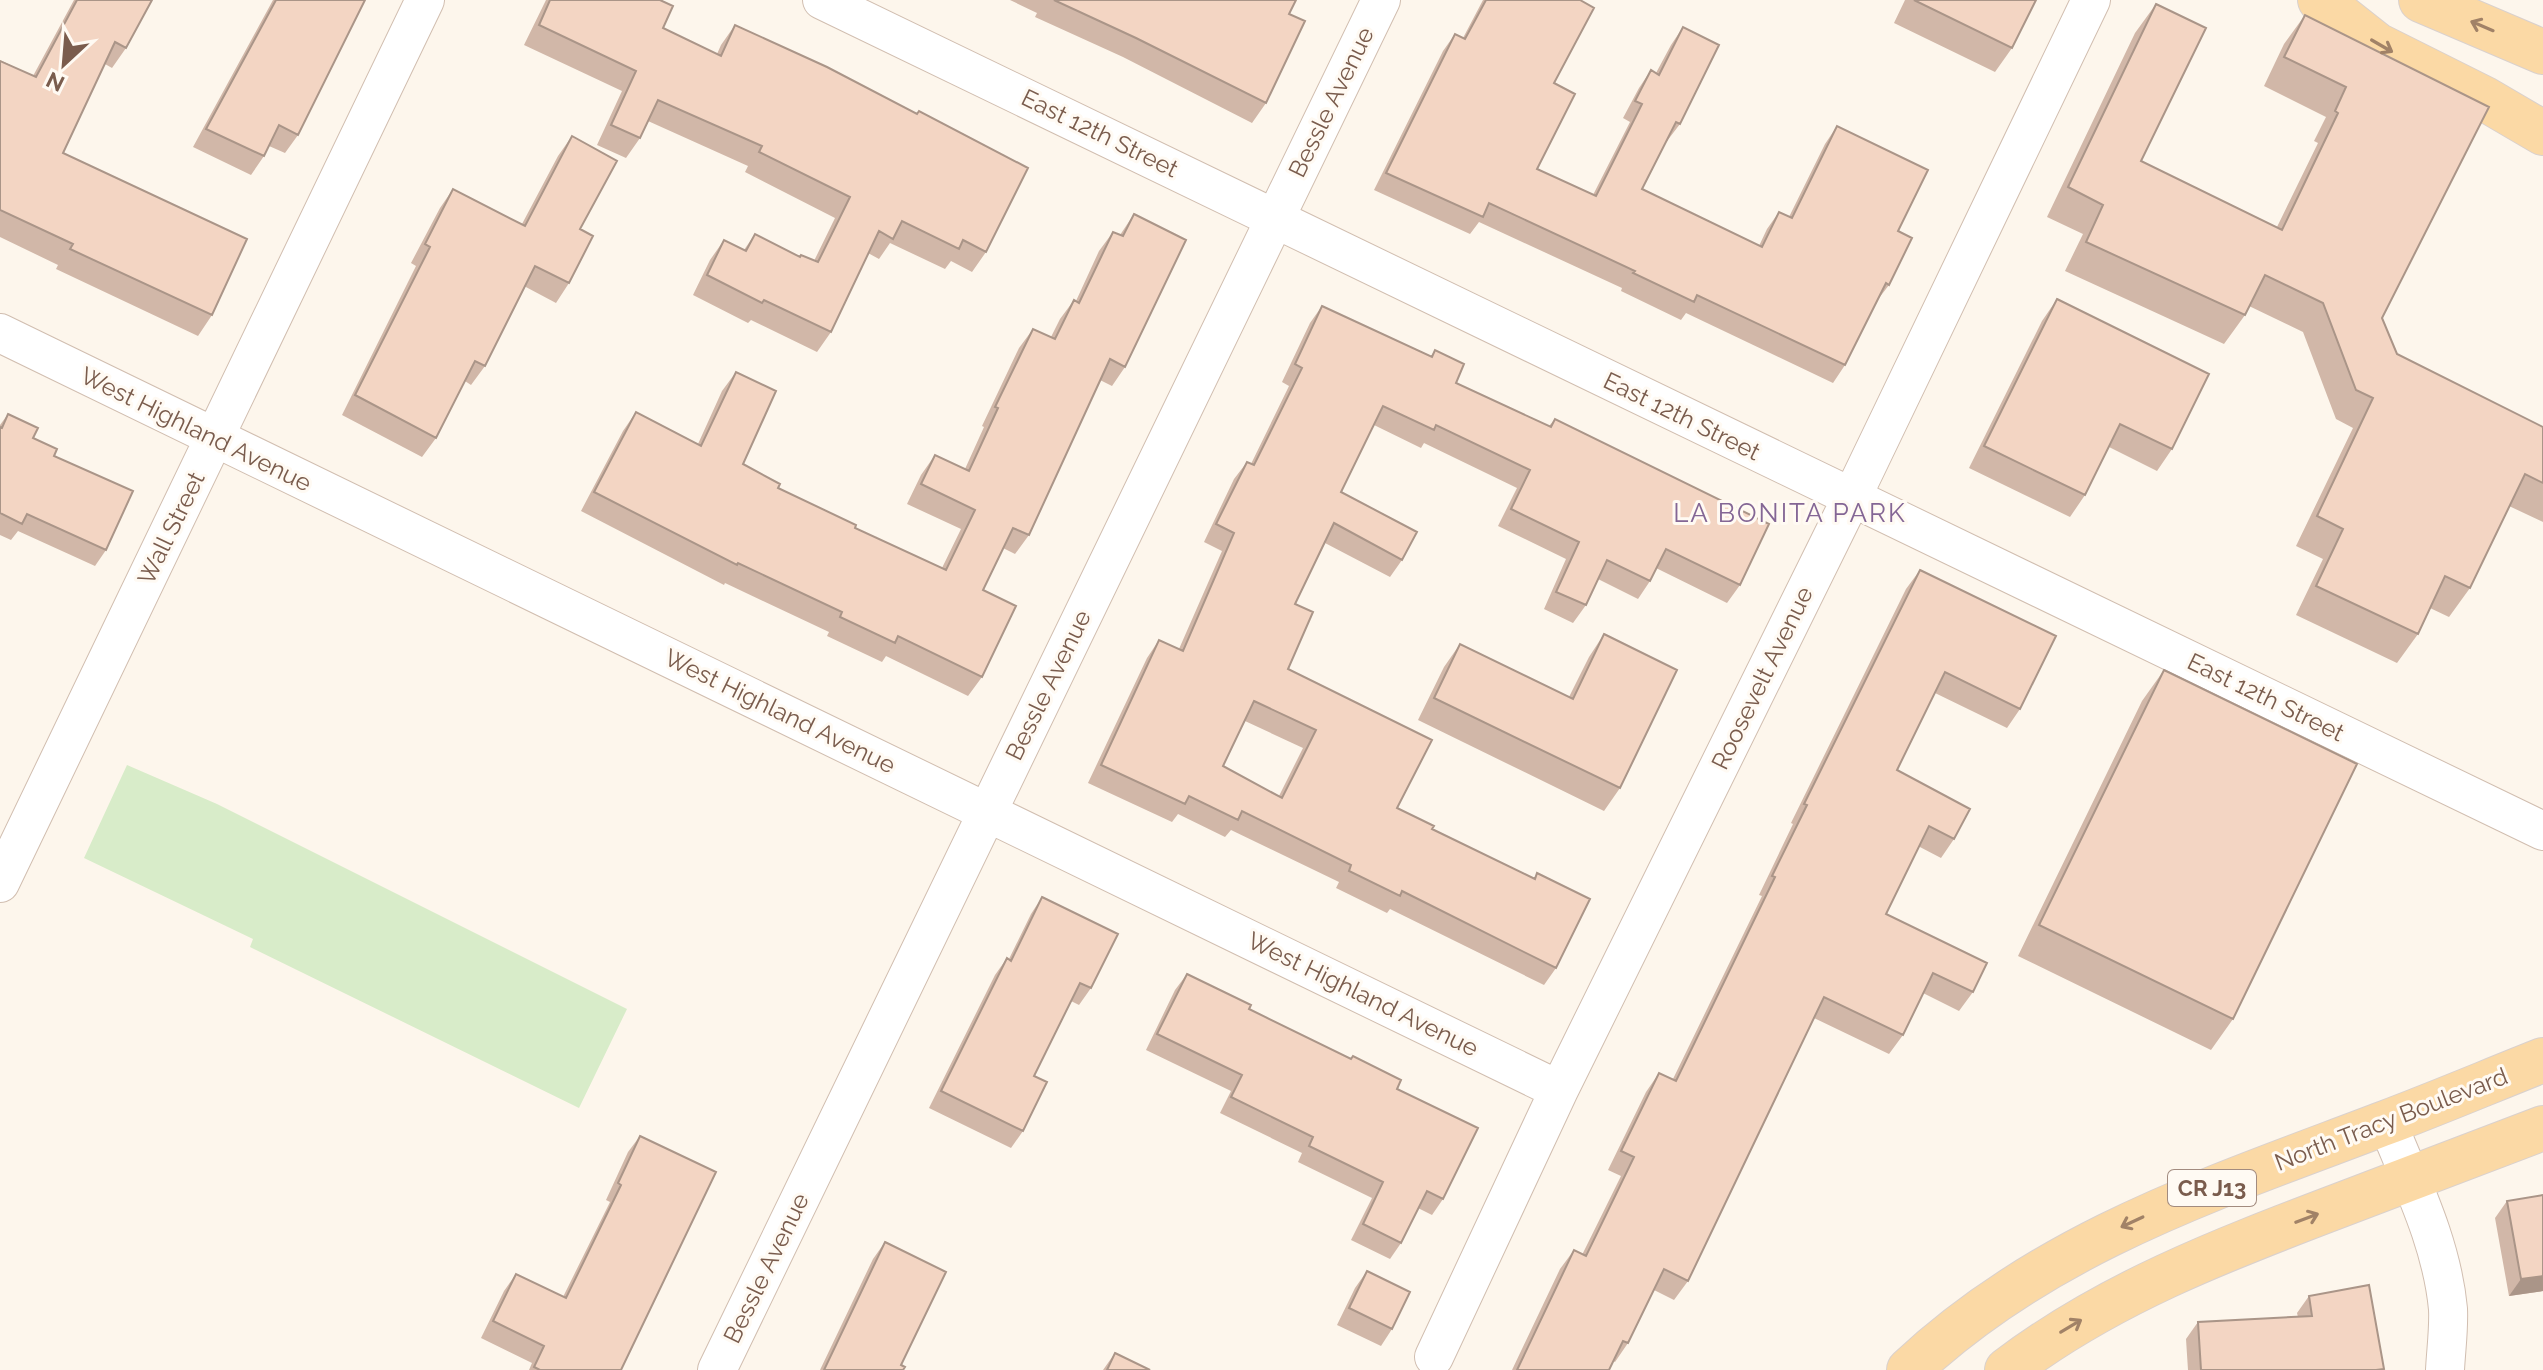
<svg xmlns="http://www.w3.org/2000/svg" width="2543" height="1370" font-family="Raleway,sans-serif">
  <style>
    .green { fill: #d8ecc9 }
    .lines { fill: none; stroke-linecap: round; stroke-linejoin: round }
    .minor-casing { stroke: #d1beb0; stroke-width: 40 }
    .major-casing { stroke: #dad1cd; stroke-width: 46 }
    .minor { stroke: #fff; stroke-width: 38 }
    .major { stroke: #fbd9a5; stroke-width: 44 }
    .wall { fill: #d1b7a8; fill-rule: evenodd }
    .shaded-wall { fill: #aa9588 }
    .building { fill: #f3d5c3; stroke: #aa9588; stroke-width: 2; fill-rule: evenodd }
    .oneway { stroke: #a18267 }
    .labels { text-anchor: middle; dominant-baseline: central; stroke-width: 6; stroke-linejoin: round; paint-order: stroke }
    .shield { fill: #fffaf3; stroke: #a28b7f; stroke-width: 2 }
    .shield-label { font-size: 22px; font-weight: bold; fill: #7a5c4d }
    .street-label { font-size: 24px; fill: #7a5c4d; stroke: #fffaf3 }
    .neighbourhood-label { font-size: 26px; letter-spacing: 2px; fill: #846695; stroke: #fffaf3 }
  </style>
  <rect width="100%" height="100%" fill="#fdf6ec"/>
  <path class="green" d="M127,765L217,804L627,1009L579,1108L250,947L253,939L84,858Z"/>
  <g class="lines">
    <defs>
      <path id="minor" d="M822,0L2543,831
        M0,333L1559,1090
        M0,883L425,0
        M2387,1122C2411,1182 2442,1243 2448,1309C2449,1329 2446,1350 2445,1370
        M1434,1357L1559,1090L1851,499L2091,0
        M717,1370L1381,0"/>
      <path id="major" d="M2320,0L2377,45L2485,99L2543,133
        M2421,0L2543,52
        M1909,1370C2045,1242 2214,1188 2385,1123C2438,1103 2490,1081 2543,1060
        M2007,1370C2107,1294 2222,1250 2338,1206C2407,1180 2475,1154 2543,1128"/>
    </defs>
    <use href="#minor" class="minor-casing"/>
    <use href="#major" class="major-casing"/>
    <use href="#minor" class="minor"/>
    <use href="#major" class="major"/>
  </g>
  <path class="wall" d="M74,0H152L126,48L112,68L105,64L63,153L212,315L198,336L56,269L58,265L0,237V60L33,76Z
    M273,0H365L298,135L285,153L269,146L264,156L251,175L193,147Z
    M546,0H660L663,28L717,54L721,45L735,25L986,252L972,272L951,261L945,269L890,243L879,259L868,253L831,332L817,352L751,320L748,323L693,295L710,260L724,240L744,250L755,234L799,257L814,261L835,218L745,172L748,166L648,121L640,138L626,158L597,145L622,91L524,45Z
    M1010,0H1296L1289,14L1266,103L1252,123L1123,57L1035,17L1037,13Z
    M1483,0H1580L1554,83L1537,169L1593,195L1630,122L1623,118L1639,88L1651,70L1656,73L1671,45L1683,27L1680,124L1667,141H1666L1642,189L1759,246L1767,229L1779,212L1789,217L1825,144L1837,126L1898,231L1889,285L1876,302L1845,365L1833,383L1686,313L1681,320L1621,291L1622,288L1479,222L1470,234L1374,190L1443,51L1455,34L1463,38Z
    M1905,0H2036L2012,48L1995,72L1894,23Z
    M2156,4L2141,161L2277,227L2318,143L2314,141L2326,117L2264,86L2284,44L2305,15L2489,107L2382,318L2397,354L2543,427V522L2509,506L2470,588L2449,617L2430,608L2418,634L2397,663L2296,615L2323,559L2296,546L2353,428L2336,419L2303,332L2249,306L2245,315L2224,344L2065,271L2083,234L2047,217L2135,33Z
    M572,136L580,229L569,283L556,303L524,286L485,366L471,385L465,381L436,438L422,457L342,415L416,266L411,263L440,208L453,189L522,224L558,156Z
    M1134,214L1125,367L1112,386L1100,380L1029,535L1015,554L1003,548L983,590L982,677L968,696L886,656L882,662L827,636L829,632L725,583L724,585L581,511L623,431L636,412L698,444L722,391L736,372L743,464L778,488L855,528L942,568L961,529L907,504L921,475L935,455L965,469L984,427L982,426L1019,348L1033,329L1051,337L1060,319L1074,300L1076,301L1099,251L1113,232L1120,235Z
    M2057,299L2172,449L2157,471L2109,447L2085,495L2070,517L1969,468L2042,321Z
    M1322,306L1431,356L1435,350L1456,383L1549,426L1555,419L1740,585L1727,603L1656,568L1650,581L1638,599L1598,579L1586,605L1573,623L1544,609L1566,559L1498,526L1517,488L1424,443L1421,448L1374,425L1341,492L1402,560L1390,577L1325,543L1295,604L1288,669L1397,808L1432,829L1534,878L1537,873L1556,968L1544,985L1390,909L1387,913L1336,888L1339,882L1231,830L1225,837L1178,814L1172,822L1088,783L1147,658L1159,640L1179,649L1222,551L1204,542L1234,479L1247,462L1251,464L1289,386L1282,382L1310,323ZM1245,721L1303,748L1279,796L1223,766Z
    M8,414L33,438L54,456L106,550L95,566L18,531L11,540L0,535V425Z
    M1920,570L2020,709L2007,728L1935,693L1897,770L1954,839L1941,858L1918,846L1886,914L1973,992L1959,1011L1923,993L1903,1035L1889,1054L1814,1018L1688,1281L1674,1300L1654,1290L1628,1343L1615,1362L1613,1361L1609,1370H1512L1560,1269L1574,1250L1582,1255L1621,1176L1608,1170L1646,1092L1659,1073L1673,1079L1762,896L1759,895L1793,824L1791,823L1906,589Z
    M1604,634L1620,788L1604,811L1418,720L1444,667L1460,644L1569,697L1589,657Z
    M2164,670L2233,1019L2211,1050L2018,956L2142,701Z
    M1042,897L1091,988L1079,1005L1071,1001L1034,1076L1023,1131L1011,1148L929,1108L995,975L1007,958L1009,959L1031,914Z
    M1187,974L1249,1009L1397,1089L1443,1199L1432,1215L1418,1208L1401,1243L1390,1259L1351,1240L1372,1198L1298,1162L1302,1153L1220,1113L1231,1091L1146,1050L1175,990Z
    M640,1136L621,1370H529L532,1363L481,1338L504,1291L516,1274L563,1297L610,1202L606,1200L628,1152Z
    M2543,1195V1291L2509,1296L2495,1218L2507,1201Z
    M885,1242L901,1365L903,1370H820L873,1259Z
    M1367,1271L1392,1329L1381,1346L1337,1325L1355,1288Z
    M2309,1296L2383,1370H2188L2186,1339L2198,1322L2298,1317L2297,1313Z
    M1115,1353L1150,1370H1103Z"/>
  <path class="shaded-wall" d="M2543,1276V1291L2509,1296L2521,1279Z"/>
  <path class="building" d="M77,0H152L126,48L115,42L63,153L247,239L212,315L70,249L73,244L0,210V61L36,77Z
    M276,0H365L298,135L279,125L264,156L206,129Z
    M550,0H660L673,6L663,28L721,56L735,25L827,67L917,114L919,111L1028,168L986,252L963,240L959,249L902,221L893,239L879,231L831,332L764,300L762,303L707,275L724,240L746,251L755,234L800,257L801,255L818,262L850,197L759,152L762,146L658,100L640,138L611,125L636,71L539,25Z
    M1054,0H1296L1289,14L1305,21L1266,103L1136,38Z
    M1486,0H1580L1594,8L1554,83L1575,94L1537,169L1596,196L1642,104L1635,101L1651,70L1659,75L1683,27L1719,45L1680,124L1676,122L1642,189L1762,247L1779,212L1792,218L1837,126L1928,170L1898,231L1912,238L1889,285L1886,283L1845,365L1697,295L1694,302L1633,273L1635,271L1489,203L1483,217L1386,173L1455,34L1465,39Z
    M1914,0H2036L2012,48Z
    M2156,4L2206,28L2141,161L2282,230L2338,113L2335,111L2346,87L2284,57L2305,15L2489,107L2382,318L2397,354L2543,427V483L2525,474L2470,588L2445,576L2418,634L2316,586L2343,529L2317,516L2373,398L2356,390L2323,303L2265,275L2245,315L2086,242L2103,205L2068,187Z
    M572,136L617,161L580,229L593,236L569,283L535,266L485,366L475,361L436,438L355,395L430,247L425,244L453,189L525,226Z
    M1134,214L1186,240L1125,367L1110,359L1029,535L1013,528L983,590L1016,606L982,677L898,636L895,643L840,617L842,612L738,563L737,565L594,492L636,412L701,446L736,372L776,391L743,464L780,484L778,488L856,525L855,528L946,570L975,510L921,484L935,455L969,471L998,408L995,407L1033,329L1055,339L1074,300L1079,303L1113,232L1123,236Z
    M2057,299L2209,374L2172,449L2120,424L2085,495L1984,446Z
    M1322,306L1432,357L1435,350L1464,364L1456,383L1551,427L1555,419L1769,524L1740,585L1666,549L1650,581L1607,560L1586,605L1556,592L1579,542L1511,509L1530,470L1436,425L1434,430L1383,406L1341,492L1417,532L1402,560L1334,523L1295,604L1313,612L1288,669L1432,740L1397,808L1434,826L1432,829L1535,879L1537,873L1590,899L1556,968L1402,891L1400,896L1349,871L1351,865L1242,811L1238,820L1189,796L1185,804L1101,765L1159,640L1183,651L1234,533L1216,524L1247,462L1254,465L1302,368L1295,364ZM1254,701L1316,730L1282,798L1223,766Z
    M8,414L38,428L33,438L57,449L54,456L133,491L106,550L27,514L22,524L0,513V427L2,428Z
    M1920,570L2056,636L2020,709L1945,672L1897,770L1970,809L1954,839L1929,826L1886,914L1987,963L1973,992L1933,973L1903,1035L1824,997L1688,1281L1664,1269L1628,1343L1623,1341L1609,1370H1517L1574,1250L1586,1256L1634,1157L1621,1151L1659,1073L1676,1081L1775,877L1772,876L1807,805L1804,804Z
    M1604,634L1677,670L1620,788L1434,698L1460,644L1573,699Z
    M2164,670L2357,764L2233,1019L2039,925Z
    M1042,897L1118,934L1091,988L1080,983L1034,1076L1047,1082L1023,1131L941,1091L1007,958L1011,961Z
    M1187,974L1251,1005L1249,1009L1351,1059L1353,1056L1401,1080L1397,1089L1478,1128L1443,1199L1427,1191L1401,1243L1363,1224L1383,1182L1309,1146L1313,1137L1231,1097L1242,1075L1157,1034Z
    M640,1136L716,1172L621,1370H540L534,1367L544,1346L493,1321L516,1274L566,1298L621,1185L618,1183Z
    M2543,1195V1276L2521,1279L2507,1201Z
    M885,1242L946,1272L901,1365L905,1367L903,1370H824Z
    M1367,1271L1410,1292L1392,1329L1349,1308Z
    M2369,1285L2384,1369L2376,1370H2201L2198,1322L2312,1316L2309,1296Z
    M1115,1353L1150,1370H1107Z"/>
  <defs><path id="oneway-shaft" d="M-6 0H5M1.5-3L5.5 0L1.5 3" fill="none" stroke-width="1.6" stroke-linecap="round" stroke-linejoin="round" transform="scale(2)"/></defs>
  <g class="oneway">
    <use href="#oneway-shaft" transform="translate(2482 26) rotate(-157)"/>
    <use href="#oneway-shaft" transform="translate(2382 46) rotate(30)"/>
    <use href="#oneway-shaft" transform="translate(2307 1218) rotate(-21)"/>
    <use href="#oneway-shaft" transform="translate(2132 1222) rotate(155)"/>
    <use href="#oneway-shaft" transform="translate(2071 1326) rotate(-31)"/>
  </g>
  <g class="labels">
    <rect class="shield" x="2168" y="1170" width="88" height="36" rx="6"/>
    <g class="shield-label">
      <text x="2212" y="1188">CR J13</text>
    </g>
    <g class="street-label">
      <text transform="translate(1331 102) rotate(-64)">Bessle Avenue</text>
      <text transform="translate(1100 133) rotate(26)">East 12th Street</text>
      <text transform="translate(1682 416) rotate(26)">East 12th Street</text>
      <text transform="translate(196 429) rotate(26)">West Highland Avenue</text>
      <text transform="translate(171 528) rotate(-64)">Wall Street</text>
      <text transform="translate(1762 678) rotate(-64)">Roosevelt Avenue</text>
      <text transform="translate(1048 685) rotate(-64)">Bessle Avenue</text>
      <text transform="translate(2266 697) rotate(26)">East 12th Street</text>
      <text transform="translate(780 711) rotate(26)">West Highland Avenue</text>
      <text transform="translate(1363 994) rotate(26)">West Highland Avenue</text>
      <text transform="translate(2391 1119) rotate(-21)">North Tracy Boulevard</text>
      <text transform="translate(766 1268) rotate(-64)">Bessle Avenue</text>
    </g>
    <g class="neighbourhood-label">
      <text x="1790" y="513">LA BONITA PARK</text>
    </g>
  </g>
  <g transform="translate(64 64) rotate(206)" stroke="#fffaf3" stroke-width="6" paint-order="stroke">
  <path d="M0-6L14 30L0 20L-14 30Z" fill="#7a5c4d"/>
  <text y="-12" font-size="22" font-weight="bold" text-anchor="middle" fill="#7a5c4d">N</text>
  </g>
</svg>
